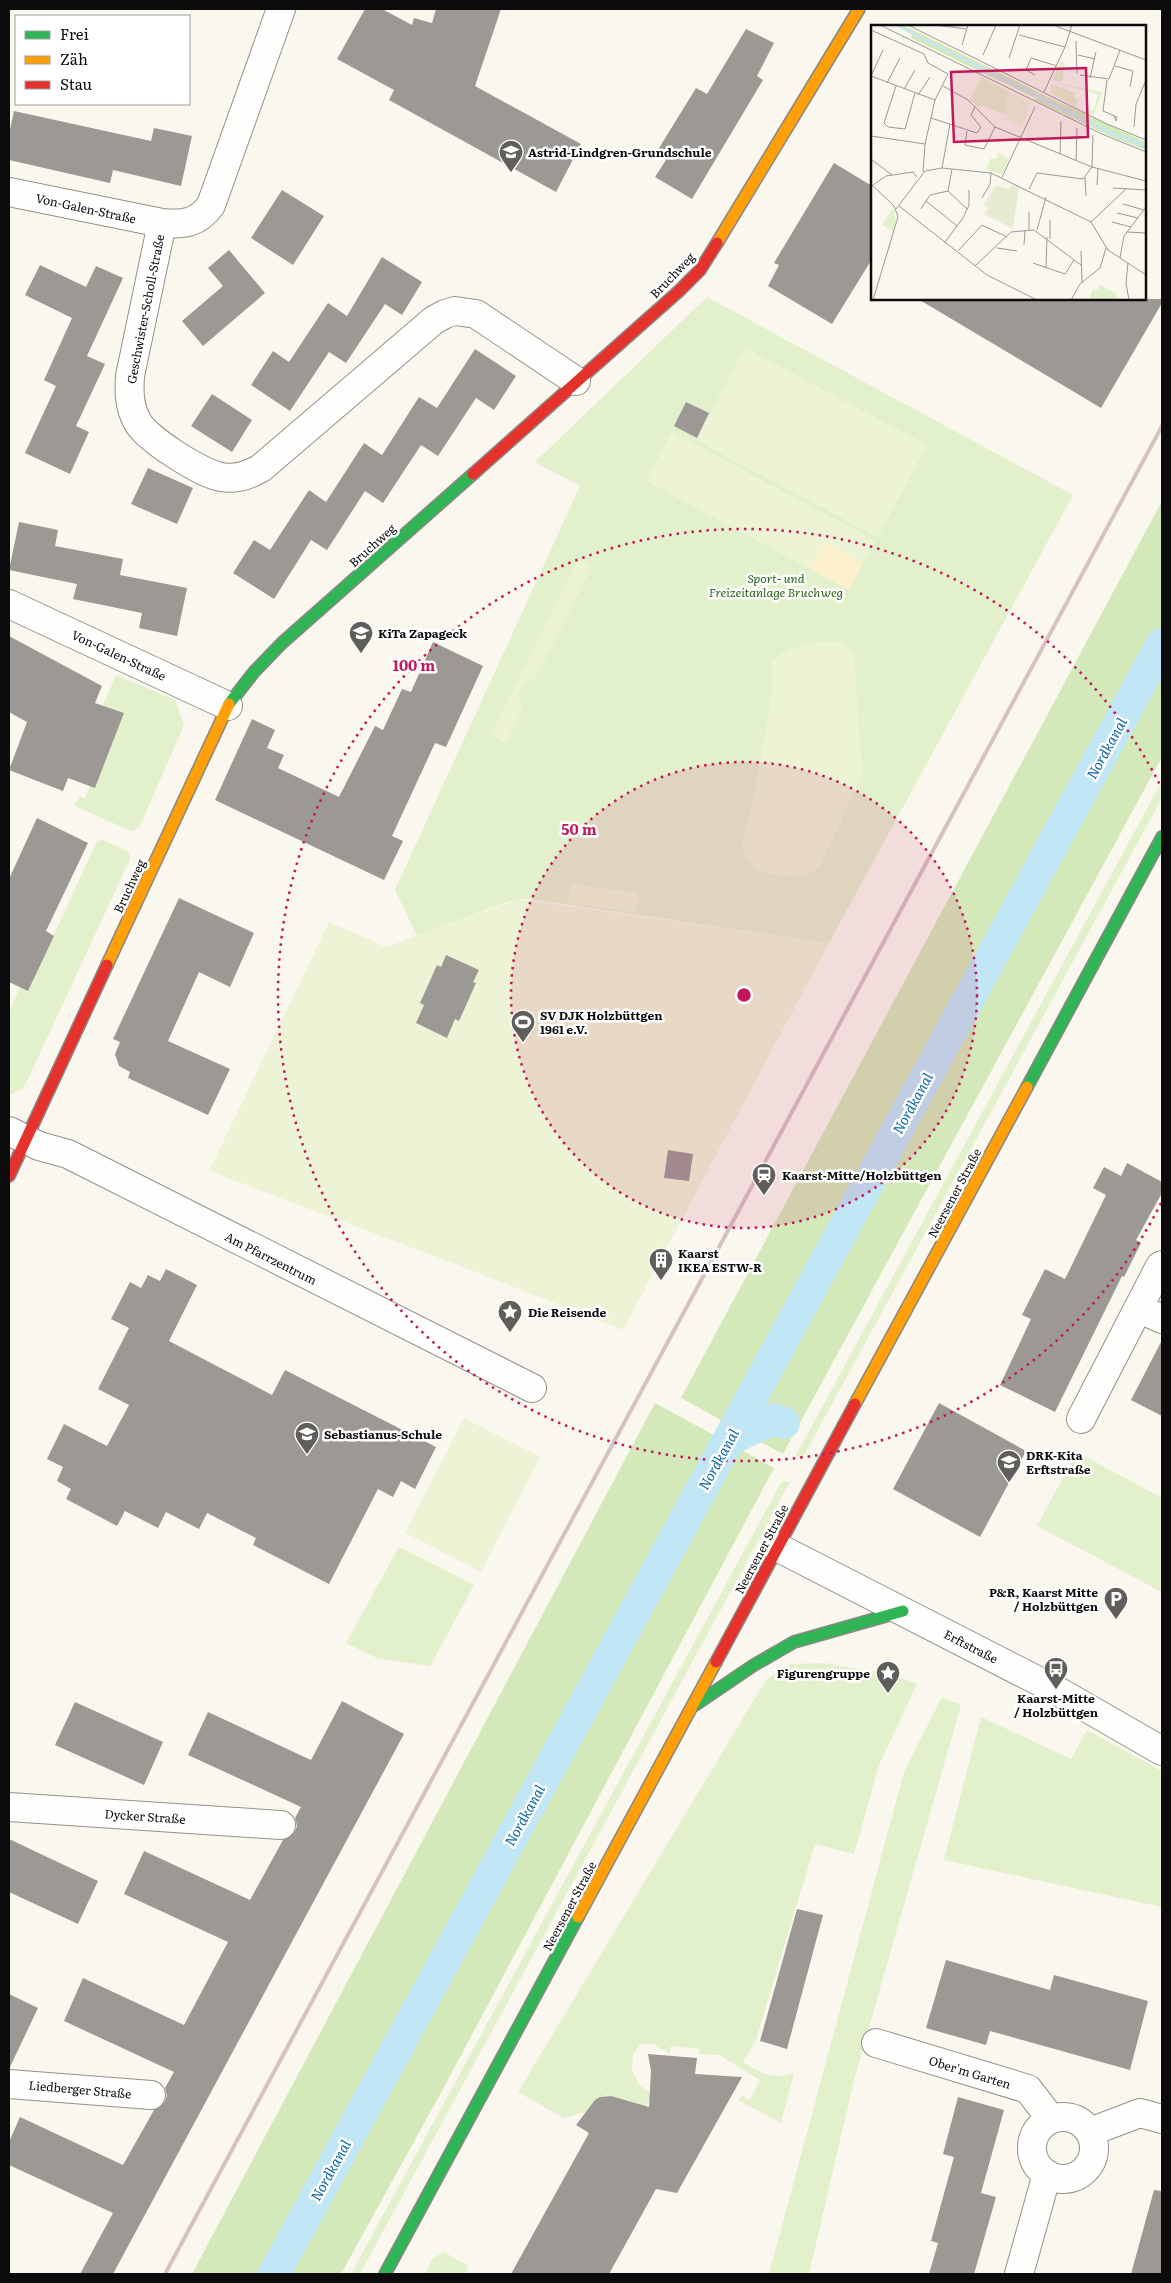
<svg xmlns="http://www.w3.org/2000/svg" width="1171" height="2283" font-family="Literata,serif">
  <style>
    .green { fill: #e3f0cc }
    .forest { fill: #d4e9b9 }
    .sand { fill: #fdf0cc }
    .pitch { fill: #edf4d6 }
    .lines { fill: none; stroke-linecap: round; stroke-linejoin: round }
    .canal { stroke: #c1e6f6; stroke-width: 32 }
    .building { fill: #9c9994 }
    .street-casing { stroke: #93918d; stroke-width: 30 }
    .fast-casing { stroke: #898884; stroke-width: 14 }
    .slow-casing { stroke: #898884; stroke-width: 14 }
    .jam-casing { stroke: #898884; stroke-width: 14 }
    .street { stroke: #fefefc; stroke-width: 28 }
    .fast { stroke: #30b455; stroke-width: 11 }
    .slow { stroke: #ff9f0a; stroke-width: 11 }
    .jam { stroke: #e5322d; stroke-width: 11 }
    .rail { stroke: #d7c2c3; stroke-width: 4 }
    .ring { fill: none; stroke: #c2185b; stroke-width: 2.5; stroke-dasharray: 2.5 5 }
    .labels { text-anchor: middle; dominant-baseline: central; stroke-width: 5; stroke-linejoin: round; paint-order: stroke }
    .poi-label { font-size: 12px; font-weight: bold; fill: #0b0b0b; stroke: #fff; text-anchor: start }
    .street-label { font-size: 12px; fill: #0b0b0b; stroke: #fff }
    .park-label { font-size: 12px; font-style: italic; fill: #2a6618; stroke: #fff }
    .water-label { font-size: 14px; font-style: italic; fill: #0d67a4; stroke: #fff }
    .inset-river { fill: none; stroke: #c1e6f6; stroke-width: 2.5 }
    .inset-road { fill: none; stroke: #9a9993; stroke-width: 1 }
    .view { fill: #c2185b; fill-opacity: 0.15; stroke: #c2185b; stroke-width: 2.5 }
    .inset-edge { fill: none; stroke: #0b0b0b; stroke-width: 2.5 }
    .centre { fill: #c2185b; stroke: #fff; stroke-width: 2.5 }
    .ring-label { font-size: 15px; text-anchor: middle; font-weight: bold; fill: #c2185b; stroke: #fff; stroke-width: 5; stroke-linejoin: round; paint-order: stroke }
  </style>
  <rect width="100%" height="100%" fill="#faf7ee"/>
  <path class="green" d="M707,297L1073,495L829,943L529,899H518L507,902L417,936L395,890L580,486L535,462Z
    M116,675L175,700L184,725L139,828L131,831L75,806L79,796L85,798L90,786L95,788L124,714L103,705Z
    M1162,781V798L801,1461L796,1455Z
    M103,840L129,852L130,859L29,1077L23,1088L9,1095V1012L20,987L28,991L97,841Z
    M1077,1452L1162,1498V1592L1037,1526Z
    M782,1481L790,1482L360,2274H351Z
    M399,1547L474,1585L430,1666L377,1658L346,1643Z
    M824,1663L894,1675L917,1684L879,1765L854,1854L815,1844L756,2040L743,2062C760,2073 774,2080 794,2073L781,2123L738,2100L742,2096L750,2100L760,2080L719,2055L699,2054V2049L671,2046L670,2054L653,2044H640L633,2054L632,2071L640,2086L650,2092L652,2097L640,2114L618,2098L607,2095L600,2097L586,2112L564,2118L518,2092L766,1680L790,1664Z
    M942,1697L961,1705L854,2080L809,2274H769L904,1772Z
    M981,1717L1071,1759L1087,1730L1162,1771V1907L944,1860Z
    M444,2252L467,2265L468,2269L465,2274H425L433,2258Z"/>
  <path class="forest" d="M1162,501V757L783,1454L681,1398Z
    M655,1403L774,1468L443,2089L341,2274H192Z"/>
  <path class="sand" d="M825,542L863,563L849,590L810,569Z"/>
  <path class="pitch" d="M745,348L927,445L878,537L696,440Z
    M672,432L875,541L863,563L825,542L810,569L646,481Z
    M578,559L592,566L535,679L527,681L521,685L518,694L522,710L506,743L491,735Z
    M836,641L850,649L854,658L862,772L856,788L820,865C807,880 798,877 779,875C763,874 748,870 744,853C739,836 749,821 752,805C759,769 766,733 771,696C773,685 771,674 772,662C788,645 814,642 836,641Z
    M571,884L638,893L636,913L568,903Z
    M518,899L829,943L623,1330L455,1264L209,1171L329,922L386,947Z
    M464,1418L540,1457L481,1572L405,1533Z"/>
  <g class="lines">
    <path class="canal" d="M729,1440L773,1419L784,1423
      M274,2274L1162,644"/>
  </g>
  <path class="building" d="M365,9H382L412,25L414,18L432,23L436,9H501L475,86L581,144L556,192L389,100L394,90L337,59Z
    M746,29L774,43L757,76L763,80L692,199L655,177L666,160L656,153L696,88L707,94Z
    M14,111L151,141L154,128L192,136L181,186L113,170L110,183L9,160V134Z
    M834,163L872,186V259L832,324L768,286L779,265L774,263Z
    M282,190L324,216L293,265L251,238Z
    M229,250L265,293L203,346L182,321L223,286L208,268Z
    M382,257L422,282L402,315L385,304L346,363L329,352L290,411L251,385L273,351L289,362L328,303L347,316Z
    M40,265L86,287L96,266L123,278L87,356L105,364L76,426L89,432L70,474L25,453L56,386L44,380L72,318L25,295Z
    M918,299H1162V303L1101,408Z
    M475,349L516,376L494,410L476,398L438,456L421,445L383,503L365,491L327,550L311,540L274,599L233,573L254,540L270,550L309,490L326,502L364,443L382,455L419,397L437,408Z
    M212,394L252,420L232,452L191,426Z
    M686,402L709,413L697,438L674,426Z
    M148,468L193,488L177,524L131,504Z
    M19,522L58,530L55,546L123,559L120,575L187,588L177,636L139,628L142,613L73,599L77,584L9,570Z
    M9,636L102,686L95,703L124,713L95,788L68,778L63,791L9,770L27,722L9,712Z
    M433,642L483,666L446,747L435,743L392,836L403,841L384,880L215,800L252,719L275,730L267,748L284,755L278,768L339,797L375,726L383,730L402,689L411,692Z
    M37,818L88,843L46,931L54,936L28,991L9,982V879Z
    M179,898L254,933L230,987L199,972L168,1041L230,1069L208,1115L128,1078L130,1072L119,1066L115,1054L120,1042L113,1039Z
    M446,955L479,970L473,982L476,983L459,1021L455,1019L447,1038L416,1023L424,1005L420,1003L437,965L441,967Z
    M668,1150L693,1154L689,1181L664,1178Z
    M1127,1163L1162,1182V1193L1136,1240L1141,1243L1124,1277L1122,1276L1055,1412L1000,1385L1031,1319L1022,1315L1045,1269L1065,1279L1106,1195L1093,1188L1104,1167L1121,1176Z
    M166,1269L197,1285L169,1341L272,1395L285,1370L436,1447L415,1489L401,1481L393,1497L378,1489L329,1584L253,1545L256,1538L207,1513L199,1529L166,1512L158,1528L125,1511L117,1526L66,1499L71,1489L57,1481L63,1467L47,1459L64,1424L107,1446L129,1405L98,1389L129,1328L111,1319L130,1282L141,1288L148,1275L160,1281Z
    M1162,1340V1416L1131,1400Z
    M939,1403L1026,1451L980,1537L893,1489Z
    M342,1701L404,1734L113,2274H80L113,2213L9,2165V2142L20,2117L123,2165L154,2110L164,2103L167,2096L165,2088L174,2072L64,2021L83,1978L184,2025L228,1942L124,1894L144,1851L250,1900L283,1840L294,1833L297,1826L295,1818L301,1807L188,1755L208,1712L311,1760Z
    M75,1702L163,1742L144,1785L55,1745Z
    M9,1839L98,1881L78,1924L9,1892Z
    M797,1909L823,1915L787,2049L760,2041Z
    M946,1960L1050,1990L1054,1975L1148,2001L1130,2070L990,2031L986,2045L926,2028Z
    M9,1994L38,2008L9,2069Z
    M648,2054L697,2058L695,2074L742,2077L677,2193L656,2189L609,2274H511L589,2133L576,2125L595,2100L600,2097L611,2096L649,2107L651,2071Z
    M958,2097L1004,2110L981,2193L996,2197L974,2274H929L938,2243L931,2241L954,2157L943,2154Z
    M1154,2190L1162,2191V2274H1131Z"/>
  <g class="lines">
    <defs>
      <path id="street" d="M281,9L211,205C198,223 184,225 162,223L130,376C129,392 129,406 137,421C145,438 202,474 221,477C236,480 249,475 261,468L434,320L445,314L455,311L476,314L576,381
        M9,192L162,223
        M9,604L228,706
        M9,1131L39,1146L68,1154L532,1388
        M1138,1308L1162,1319
        M1081,1419L1160,1266L1162,1265
        M777,1547L1056,1690L1162,1751
        M9,1807L281,1825
        M876,2043L1028,2089L1051,2119
        M9,2084L151,2095
        M1032 2148a31 31 0 1 1 62 0a31 31 0 1 1-62 0Z
        M1090,2132L1140,2113L1162,2119
        M1019,2274L1047,2174"/>
      <path id="fast" d="M229,704L254,672L282,643L473,474
        M1027,1087L1162,837
        M695,1705L754,1665L794,1642L903,1611
        M385,2274L578,1917"/>
      <path id="slow" d="M717,243L859,9
        M107,965L229,704
        M855,1404L1027,1087
        M578,1917L716,1662"/>
      <path id="jam" d="M473,474L679,291L700,270L717,243
        M9,1176L107,965
        M716,1662L855,1404"/>
    </defs>
    <use href="#street" class="street-casing"/>
    <use href="#fast" class="fast-casing"/>
    <use href="#slow" class="slow-casing"/>
    <use href="#jam" class="jam-casing"/>
    <use href="#street" class="street"/>
    <use href="#fast" class="fast"/>
    <use href="#slow" class="slow"/>
    <use href="#jam" class="jam"/>
    <path class="rail" d="M165,2274L1162,426"/>
  </g>
  <circle cx="744" cy="995" r="233" fill="#c2185b" fill-opacity=".12"/>
  <g class="ring">
    <circle cx="744" cy="995" r="233"/>
    <path d="M1161 1203A466 466 0 1 1 1161 787"/>
  </g>
  <defs>
    <symbol id="school-pin" viewBox="-11 -11 22 30"><path d="M0 17L-7.5 6A9.5 9.5 0 1 1 7.5 6Z" fill="#5f5e5a" stroke="#fff"/><path d="M0-5L7-2L0 1L-7-2ZM-4 1L0 2.5L4 1V4Q0 6-4 4Z" fill="#fff"/></symbol>
    <symbol id="stadium-pin" viewBox="-11 -11 22 30"><path d="M0 17L-7.5 6A9.5 9.5 0 1 1 7.5 6Z" fill="#5f5e5a" stroke="#fff"/><path d="M0-5a6.5 5 0 1 0 0 10a6.5 5 0 1 0 0-10ZM-3.5-1.8h7v3.6h-7Z" fill="#fff"/></symbol>
    <symbol id="station-pin" viewBox="-11 -11 22 30"><path d="M0 17L-7.5 6A9.5 9.5 0 1 1 7.5 6Z" fill="#5f5e5a" stroke="#fff"/><path d="M-3-6H3Q5-6 5-4V2Q5 4 3 4L4.5 6H3L1.5 4h-3L-3 6H-4.5L-3 4Q-5 4-5 2V-4Q-5-6-3-6ZM-3.5-4v3h7v-3ZM-3.5 1v1.5H-2V1ZM2 1v1.5H3.5V1Z" fill="#fff"/></symbol>
    <symbol id="building-pin" viewBox="-11 -11 22 30"><path d="M0 17L-7.5 6A9.5 9.5 0 1 1 7.5 6Z" fill="#5f5e5a" stroke="#fff"/><path d="M-4-6H4V6H1V3H-1V6H-4ZM-2.5-4.3h1.7v1.8h-1.7ZM.8-4.3h1.7v1.8H.8ZM-2.5-1h1.7V.8h-1.7ZM.8-1h1.7V.8H.8Z" fill="#fff"/></symbol>
    <symbol id="sight-pin" viewBox="-11 -11 22 30"><path d="M0 17L-7.5 6A9.5 9.5 0 1 1 7.5 6Z" fill="#5f5e5a" stroke="#fff"/><path d="M0-6L1.8-2.2L6-1.7L2.9 1.2L3.7 5.4L0 3.3L-3.7 5.4L-2.9 1.2L-6-1.7L-1.8-2.2Z" fill="#fff"/></symbol>
    <symbol id="parking-pin" viewBox="-11 -11 22 30"><path d="M0 17L-7.5 6A9.5 9.5 0 1 1 7.5 6Z" fill="#5f5e5a" stroke="#fff"/><path d="M-3.5-5.5H1a3.5 3.5 0 0 1 0 7H-1V5.5H-3.5ZM-1-3.4V-.6H.8a1.4 1.4 0 0 0 0-2.8Z" fill="#fff"/></symbol>
    <symbol id="bus-pin" viewBox="-11 -11 22 30"><path d="M0 17L-7.5 6A9.5 9.5 0 1 1 7.5 6Z" fill="#5f5e5a" stroke="#fff"/><path d="M-5-6H5V4H4V6H2V4H-2V6H-4V4H-5ZM-3.5-4V0h7V-4ZM-3.5 1.2v1.5H-2V1.2ZM2 1.2v1.5H3.5V1.2Z" fill="#fff"/></symbol>
  </defs>
  <g fill-rule="evenodd">
    <use href="#school-pin" x="497" y="138" width="28" height="38"/>
    <use href="#school-pin" x="347" y="619" width="28" height="38"/>
    <use href="#stadium-pin" x="509" y="1008" width="28" height="38"/>
    <use href="#station-pin" x="750" y="1161" width="28" height="38"/>
    <use href="#building-pin" x="647" y="1246" width="28" height="38"/>
    <use href="#sight-pin" x="496" y="1298" width="28" height="38"/>
    <use href="#school-pin" x="293" y="1420" width="28" height="38"/>
    <use href="#school-pin" x="995" y="1448" width="28" height="38"/>
    <use href="#parking-pin" x="1102" y="1585" width="28" height="38"/>
    <use href="#bus-pin" x="1042" y="1655" width="28" height="38"/>
    <use href="#sight-pin" x="874" y="1659" width="28" height="38"/>
  </g>
  <g class="labels">
    <g class="poi-label">
      <text x="528" y="152">Astrid-Lindgren-Grundschule</text>
      <text x="378" y="633">KiTa Zapageck</text>
      <text x="540" y="1015">SV DJK Holzbüttgen<tspan x="540" dy="14">1961 e.V.</tspan></text>
      <text x="782" y="1175">Kaarst-Mitte/Holzbüttgen</text>
      <text x="678" y="1253">Kaarst<tspan x="678" dy="14">IKEA ESTW-R</tspan></text>
      <text x="528" y="1312">Die Reisende</text>
      <text x="324" y="1434">Sebastianus-Schule</text>
      <text x="1026" y="1455">DRK-Kita<tspan x="1026" dy="14">Erftstraße</tspan></text>
      <text x="1098" y="1592" text-anchor="end">P&amp;R, Kaarst Mitte<tspan x="1098" dy="14">/ Holzbüttgen</tspan></text>
      <text x="870" y="1673" text-anchor="end">Figurengruppe</text>
      <text x="1056" y="1698" text-anchor="middle">Kaarst-Mitte<tspan x="1056" dy="14">/ Holzbüttgen</tspan></text>
    </g>
    <g class="street-label">
      <text transform="translate(86 208) rotate(12)">Von-Galen-Straße</text>
      <text transform="translate(672 275) rotate(-46)">Bruchweg</text>
      <text transform="translate(145 309) rotate(-79)">Geschwister-Scholl-Straße</text>
      <text transform="translate(372 545) rotate(-42)">Bruchweg</text>
      <text transform="translate(119 655) rotate(25)">Von-Galen-Straße</text>
      <text transform="translate(129 886) rotate(-65)">Bruchweg</text>
      <text transform="translate(954 1193) rotate(-62)">Neersener Straße</text>
      <text transform="translate(271 1258) rotate(27)">Am Pfarrzentrum</text>
      <text transform="translate(761 1549) rotate(-62)">Neersener Straße</text>
      <text transform="translate(971 1646) rotate(27)">Erftstraße</text>
      <text transform="translate(145 1816) rotate(4)">Dycker Straße</text>
      <text transform="translate(569 1906) rotate(-62)">Neersener Straße</text>
      <text transform="translate(970 2072) rotate(17)">Ober'm Garten</text>
      <text transform="translate(80 2089) rotate(5)">Liedberger Straße</text>
    </g>
    <g class="park-label">
      <text x="776" y="578">Sport- und<tspan x="776" dy="14">Freizeitanlage Bruchweg</tspan></text>
    </g>
    <g class="water-label">
      <text transform="translate(1106 748) rotate(-61)">Nordkanal</text>
      <text transform="translate(912 1103) rotate(-61)">Nordkanal</text>
      <text transform="translate(718 1459) rotate(-61)">Nordkanal</text>
      <text transform="translate(524 1815) rotate(-61)">Nordkanal</text>
      <text transform="translate(330 2170) rotate(-61)">Nordkanal</text>
    </g>
  </g>
  <g transform="translate(871 25)">
    <rect width="275" height="275" fill="#faf7ee"/>
    <path d="M189,36L194,38L191,57L182,55ZM110,52L137,66V90L110,81L109,84L99,74ZM181,57L231,67L223,90L215,86L223,85L227,69ZM180,59L203,68L206,66L202,72L206,74L205,82L180,68ZM128,127L138,134L131,149L115,145L120,133L125,134ZM22,182L25,198L0,275L22,206L11,200ZM229,260L245,268L246,275H218L222,264L226,265Z" fill="#e3f0cc"/>
    <path d="M26,0H32L167,67L164,73L40,13L42,8ZM168,68L275,117V125L241,112L164,75Z" fill="#d4e9b9"/>
    <path d="M142,159L148,162L142,204L113,189L118,183L112,180L126,160L137,164Z" fill="#e6ebd1"/>
    <path d="M137,66L160,77L151,102L136,95L134,81Z" fill="#edf4d6"/>
    <path class="inset-river" d="M25,0L238,107L275,121"/>
    <path class="inset-road" d="M9,0L231,109L275,127M37,0L236,99L275,115M64,0L96,4M182,0L275,35M0,5L53,29L57,38L77,49L64,75L54,119L52,147M148,10L194,22M205,16L206,48M91,20L97,0M112,30L125,0M207,30L224,34M138,33L149,0M244,41L262,46L259,62M164,50L155,45L160,33L186,41M209,50L238,54L249,25M0,51L64,75M0,51L12,25M219,53L225,27M236,55L232,86L246,92L245,96L243,91M16,58L29,33M25,61L13,98L17,102L34,104L44,68M72,61L97,75L124,102L221,142L275,156M33,64L44,45M173,67L194,22L201,0M47,70L59,52M60,93L106,108L110,102L100,90L104,82M263,102L265,79L275,55M96,106L94,120L113,124L124,102M0,111L54,119M189,129L190,96M0,134L21,150M205,136L206,103M71,143L79,99M131,152L164,82M214,152L215,171M0,159L23,181L27,192L2,275M2,160L15,151L42,147L46,152M226,160L227,143M242,163L275,165M158,164L166,148L212,154L221,142L222,110M77,166L81,144M111,173L119,159L120,148M55,176L86,201M252,179L273,185M28,181L116,250L166,275M25,184L54,146L71,143L120,148L220,197L237,225L275,250M50,184L59,170L77,166L96,184M158,187V205M246,188L267,193M179,195V214M220,197L255,164M241,197L260,202M166,205L175,172M256,207L275,208M74,217L92,193L98,180V165M153,220L154,205M126,223L146,226M87,226L111,200L136,212M210,226L211,258M249,233L253,211L275,182M162,238L194,249L203,235M257,238L255,258L258,275M104,241L140,207L163,205L210,240M175,243L176,212M200,275L209,259L229,243L235,223"/>
    <path class="view" d="M215,43L217,112L83,117L80,47Z"/>
    <rect width="275" height="275" class="inset-edge"/>
  </g>
  <circle cx="744" cy="995" r="8" class="centre"/>
  <g class="ring-label">
    <text x="414" y="671">100 m</text>
    <text x="579" y="835">50 m</text>
  </g>
  <rect width="1171" height="2283" fill="none" stroke="#0b0b0b" stroke-width="20"/>
  <rect x="15" y="15" width="175" height="90" fill="#ffffff" stroke="#9d9d9d"/>
  <rect x="25" y="31" width="25" height="8" fill="#30b455" stroke="#9d9d9d"/>
  <text x="60" y="40" font-size="15" fill="#0b0b0b">Frei</text>
  <rect x="25" y="56" width="25" height="8" fill="#ff9f0a" stroke="#9d9d9d"/>
  <text x="60" y="65" font-size="15" fill="#0b0b0b">Zäh</text>
  <rect x="25" y="81" width="25" height="8" fill="#e5322d" stroke="#9d9d9d"/>
  <text x="60" y="90" font-size="15" fill="#0b0b0b">Stau</text>
</svg>
